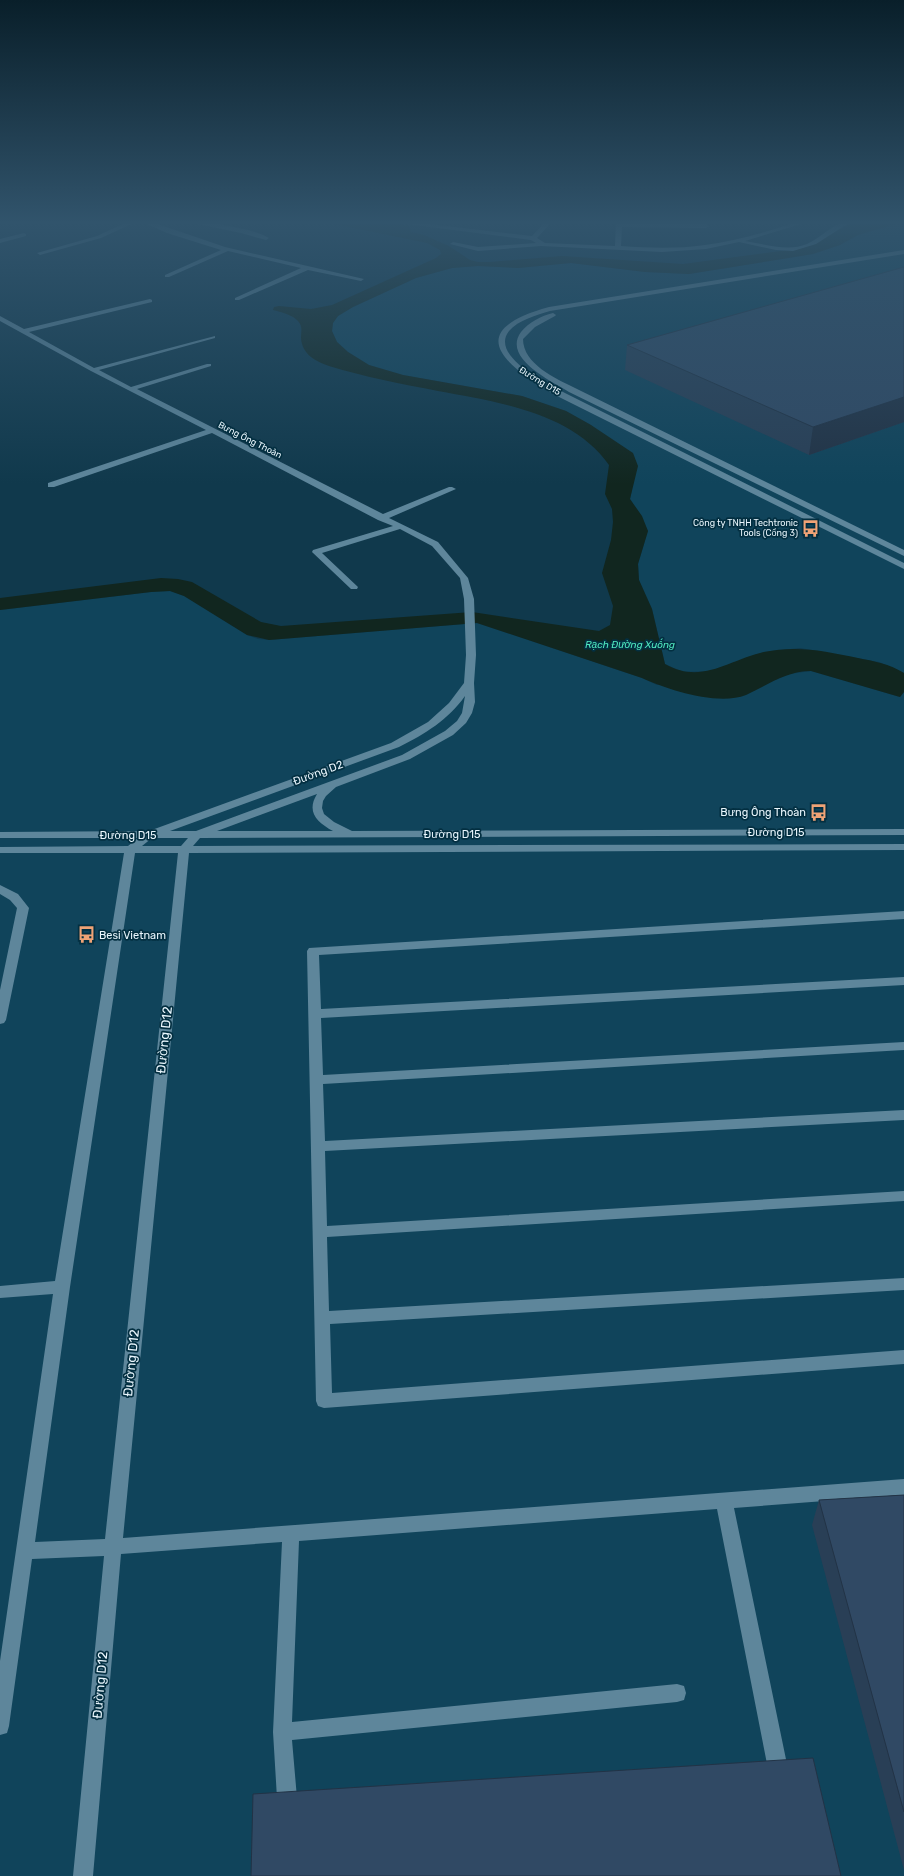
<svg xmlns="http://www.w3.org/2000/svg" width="904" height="1876" font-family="Rubik,sans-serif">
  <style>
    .built { fill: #10445b }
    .water { fill: #11261f }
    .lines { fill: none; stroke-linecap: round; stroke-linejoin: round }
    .minor { fill: #5e869b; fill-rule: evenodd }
    .wall { fill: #293f56 }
    .shaded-wall { fill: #223346 }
    .building { fill: #304964; stroke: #223346 }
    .labels { text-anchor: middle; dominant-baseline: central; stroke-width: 3.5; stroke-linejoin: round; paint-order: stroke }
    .far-street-label { font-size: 9px; fill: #e9f6fd; stroke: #032f41 }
    .far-poi-label { font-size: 9px; fill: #e9f6fd; stroke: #032f41; text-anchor: end }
    .far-water-label { font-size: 10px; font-style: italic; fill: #51eac1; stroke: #032f41 }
    .street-label { font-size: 11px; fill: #e9f6fd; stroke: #032f41 }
    .poi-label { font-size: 11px; fill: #e9f6fd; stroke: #032f41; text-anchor: end }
    .near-street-label { font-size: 13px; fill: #e9f6fd; stroke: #032f41 }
  </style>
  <rect width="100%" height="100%" fill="#10394c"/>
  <path class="built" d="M904,222V673L879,662L800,648L763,652L712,671L683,672L665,664L652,609L639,580L638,564L648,531L630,499L632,489L591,425L566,411L522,396L403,375L369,365L348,352L337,342L332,331L333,323L338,316L353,307L416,278L452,268L478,266L518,268L571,263L645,272L689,274L813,254L840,245L858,235Z
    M170,591L184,596L247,635L258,639L269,640L477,623L642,678L657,685L776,680L789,674L811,671L900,697L904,692V1876H0V610L151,592Z"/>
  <path class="water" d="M344,221H380L409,226L411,232L424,235L449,246L470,260L478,262H490L562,256L683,264L803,248L856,221H904L858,235L840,245L813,254L689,274L645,272L571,263L518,268L478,266L452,268L416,278L353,307L338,316L333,323L332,331L337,342L348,352L369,365L403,375L522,396L566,411L591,425L633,453L638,466L630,499L642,516L648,531L638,564L639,580L652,609L665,664C702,685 728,660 764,652C796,645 826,651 858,658C873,661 890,664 904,673V692L900,697L811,671C786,671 768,685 746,695C718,706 668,690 642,678L477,623L269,640L247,635L184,596L170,591L151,592L0,610V598L161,578L178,579L192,582L261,622L281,626L472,612L599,631L610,625L613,606L602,573L611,540L613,522L612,509L605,494L609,465C572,412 497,402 438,391C402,384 365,377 329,366C315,361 302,354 301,338C301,332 303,326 298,321C293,315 281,312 273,310L274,307L279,306L311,309L332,305L436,258L441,254L440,250L427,243L329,223H344Z"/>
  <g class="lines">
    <path class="minor" d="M129,221H138L101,238L40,255L37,253L97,236Z
      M140,221H149L225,247L364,279L361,281L308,270L239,300H235V298L301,268L228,251L169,277H165V275L221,250L167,233Z
      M184,221C203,221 254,228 269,238L266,240L241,233Z
      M383,221H404L532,236L546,221H553L537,238L545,243L615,246L616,221H622V223L706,224L709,226L706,228L622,227L621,246C649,248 677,249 705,245C737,241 769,231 801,221H811L745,241C765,244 788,252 807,244C823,237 834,221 852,221L816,244L793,251L776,250L739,242L706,249L662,252L541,246L478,251L450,244L453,242L478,247L536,243L531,240Z
      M24,233L26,234V236L0,243V239Z
      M904,250V254L550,311C537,315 518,320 509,331C490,355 544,382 561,391L904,563V569L555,395C503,364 462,331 549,307Z
      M150,299L152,300V302L29,332L94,368L215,336V338L99,370L131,387L207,364H211V366L137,389L383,514L449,487H452L456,489L389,518L438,542L468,578L474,599L476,655L474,683L475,702L472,713L466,723L453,735L410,759L336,787L326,796L323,801L322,808L324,814L334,822L352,831L904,829V835L200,838L193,846L904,844V850L189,853L123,1538L904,1479V1495L734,1508L788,1769L785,1776L778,1779L771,1776L768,1769L717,1509L299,1541L292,1722L677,1684L684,1686L686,1693L684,1700L677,1702L292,1740L297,1798L294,1805L287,1808L280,1805L277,1798L273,1732L282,1542L121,1554L93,1876H73L104,1556L32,1559L9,1726L7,1733L0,1735V1661L53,1294L0,1298V1286L55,1281L124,853H0V847L128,846L138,838H0V832L149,831L391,743L428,722L449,703L464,683L466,655L464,599L460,578L432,546L400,529L322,553L358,587L357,589H351L312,552L313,550L393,526L378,520L212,433L54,487H48V483L206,430L91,371L0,321V316L24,329ZM465,696L462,713L457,721L445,731L402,755L196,831H170L399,747C425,734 448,720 465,696ZM317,794C306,812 317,822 333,831H217ZM152,838H188L181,846H142ZM135,853H178L105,1539L35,1542L70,1287Z
      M553,313L556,315L555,316L535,327L523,339C523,364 555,378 575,388L904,550V556L569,392C551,381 502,358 521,332C529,322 541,316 553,313Z
      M0,885L18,894L29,908L6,1020L4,1023L0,1024V990L17,908L10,900L0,894Z
      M904,911V919L319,955L321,1009L904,977V985L321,1018L323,1075L904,1042V1050L323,1084L325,1141L904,1110V1120L325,1151L327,1226L904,1191V1201L327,1237L329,1311L904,1278V1290L330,1324L332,1393L904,1350V1364L324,1408L318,1406L316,1401L307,951L309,948Z"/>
  </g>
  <path class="wall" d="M904,267V422L809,455L625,370L627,345Z
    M904,1495V1870L812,1525L819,1500Z"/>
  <path class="shaded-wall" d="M904,397V422L809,455L813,427Z"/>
  <path class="building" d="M904,267V397L813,427L627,345Z
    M904,1495V1812L819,1500Z
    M813,1758L841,1876H251L253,1794Z"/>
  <linearGradient id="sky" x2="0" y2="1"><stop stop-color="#091f2a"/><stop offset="0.46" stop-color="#31546c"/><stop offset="1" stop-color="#31546c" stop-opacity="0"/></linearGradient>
  <rect width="904" height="484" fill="url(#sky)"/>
  <defs>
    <symbol id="bus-bare" viewBox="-9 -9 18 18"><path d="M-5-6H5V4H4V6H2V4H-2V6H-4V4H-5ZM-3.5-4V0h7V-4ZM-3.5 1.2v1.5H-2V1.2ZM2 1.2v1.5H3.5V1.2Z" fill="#efa376" stroke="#032f41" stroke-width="2.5" paint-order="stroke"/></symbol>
  </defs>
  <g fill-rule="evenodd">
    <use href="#bus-bare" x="798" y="516" width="25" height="25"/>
    <use href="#bus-bare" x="806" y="800" width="25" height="25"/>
    <use href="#bus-bare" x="74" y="922" width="25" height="25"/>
  </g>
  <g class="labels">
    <g class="far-street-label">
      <text transform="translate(540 381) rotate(31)">Đường D15</text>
      <text transform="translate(250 440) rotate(27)">Bưng Ông Thoàn</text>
    </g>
    <g class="far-poi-label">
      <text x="798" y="523">Công ty TNHH Techtronic<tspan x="798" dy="10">Tools (Cổng 3)</tspan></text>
    </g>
    <g class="far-water-label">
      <text x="630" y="645">Rạch Đường Xuống</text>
    </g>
    <g class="street-label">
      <text transform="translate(318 773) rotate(-20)">Đường D2</text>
      <text x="776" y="832">Đường D15</text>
      <text x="452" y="834">Đường D15</text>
      <text x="128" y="835">Đường D15</text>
    </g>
    <g class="poi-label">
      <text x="806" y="812">Bưng Ông Thoàn</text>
      <text x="99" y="935" text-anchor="start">Besi Vietnam</text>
    </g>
    <g class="near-street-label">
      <text transform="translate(164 1040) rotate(-84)">Đường D12</text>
      <text transform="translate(131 1363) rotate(-84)">Đường D12</text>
      <text transform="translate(100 1685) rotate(-85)">Đường D12</text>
    </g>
  </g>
</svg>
